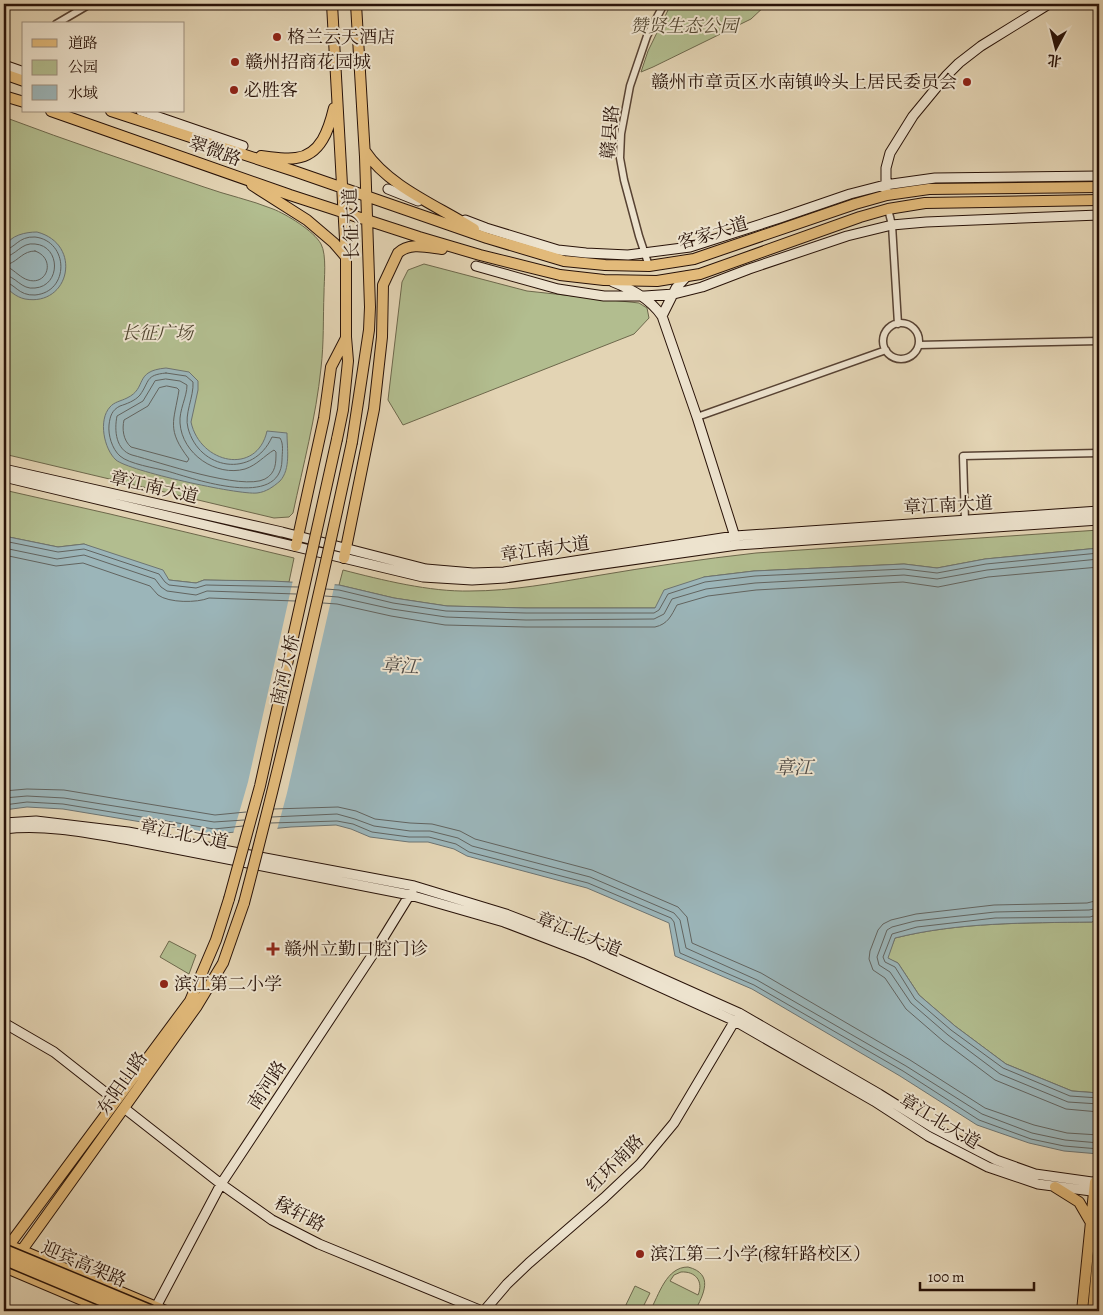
<svg xmlns="http://www.w3.org/2000/svg" width="1103" height="1315" font-family="Alegreya,'Noto Serif SC',serif">
  <style>
    .green { fill: #b2bd8f; stroke: #6d684c; fill-rule: evenodd }
    .water { fill: #9bb5b9; stroke: #6d7472 }
    .pier { fill: #e3d4b4 }
    .lines { fill: none; stroke-linecap: round; stroke-linejoin: round }
    .shore { stroke: #626460; stroke-width: 1 }
    .street-casing { stroke: #574233; stroke-width: 9 }
    .secondary-casing { stroke: #281208; stroke-width: 11 }
    .primary-casing { stroke: #281208; stroke-width: 12 }
    .street { stroke: #ede3ce; stroke-width: 6 }
    .secondary { stroke: #ede3ce; stroke-width: 9 }
    .primary { stroke: #e2ba7a; stroke-width: 10 }
    .primary-bridge-casing { stroke: #281208; stroke-width: 12; stroke-linecap: butt }
    .highway-bridge-casing { stroke: #281208; stroke-width: 14; stroke-linecap: butt }
    .primary-bridge { stroke: #e2ba7a; stroke-width: 10 }
    .highway-bridge { stroke: #e2ba7a; stroke-width: 11 }
    .poi-dot { fill: #8f2418; stroke: #ede3ce; stroke-width: 2 }
    .labels { text-anchor: middle; dominant-baseline: central; stroke-width: 4; stroke-linejoin: round; paint-order: stroke }
    .park-label { font-size: 18px; font-style: italic; fill: #514530; stroke: #ede3ce }
    .poi-label { font-size: 18px; fill: #281208; stroke: #ede3ce; text-anchor: start }
    .street-label { font-size: 18px; fill: #281208; stroke: #ede3ce }
    .water-label { font-size: 19px; font-style: italic; fill: #504b46; stroke: #ede3ce }
  </style>
  <rect width="100%" height="100%" fill="#e3d4b4"/>
  <filter id="stains"><feTurbulence type="fractalNoise" baseFrequency=".004" numOctaves="4"/><feColorMatrix values="0 0 0 0 .2 0 0 0 0 .09 0 0 0 0 .02 0 0 0 .5 -.17"/></filter>
  <radialGradient id="worn" r=".72"><stop offset=".6" stop-color="#630" stop-opacity="0"/><stop offset="1" stop-color="#630" stop-opacity=".3"/></radialGradient>
  <path class="green" d="M671,4H767L751,19L653,67L641,72L648,51Z
    M4,117C70,142 137,164 204,187C226,195 251,200 273,209C286,214 314,231 321,244C327,255 324,280 324,293C323,318 324,343 321,368C316,417 303,466 293,513L289,517L274,518L4,454Z
    M424,264L527,291L639,303L647,308L649,318L634,334L403,425L388,400L402,282L408,270Z
    M4,490L110,514L294,558L289,582L204,580L196,583L169,580L84,544L58,547L4,536Z
    M1099,530V548L985,559L937,568L904,564L754,571L704,577L655,608H526L447,606L394,598L339,585L343,570C382,580 430,592 470,591C512,591 554,583 595,576C648,567 702,559 756,553Z
    M1099,918V1093L1072,1091L1006,1064L955,1026L919,995L898,963L887,958L895,938C959,922 1026,923 1092,922Z
    M169,941L196,955L189,974L160,957Z
    M688,1267C715,1274 703,1295 695,1311H650C659,1295 666,1267 688,1267ZM681,1272C695,1271 704,1281 698,1295L670,1281L674,1275Z
    M635,1286L650,1293L641,1311H623Z"/>
  <path class="water" d="M37,232C83,244 70,307 25,299C16,297 9,291 4,284C4,275 1,254 5,247C10,235 26,232 37,232Z
    M166,368L189,372L198,381V390L191,422C200,464 257,476 267,431L287,433C287,448 291,469 280,481C273,487 266,492 257,493C238,495 129,471 116,460C104,449 98,420 110,407C114,402 121,401 127,398C148,388 133,371 166,368Z
    M4,536L58,547L84,544L163,570L169,580L196,583L204,580L273,581L339,585L394,598L447,606L526,608H655L664,590L704,577L754,571L904,564L937,568L985,559L1099,548V918L1092,922C1026,923 959,922 895,938L888,958L898,963L919,995L955,1026L1006,1064L1072,1091L1099,1093V1154L1064,1151L1029,1143L977,1125L900,1076L752,989L675,956L669,923L587,888L467,856L454,849L428,842H409L370,837L351,829L336,825L291,827L214,834L63,809L27,807L4,810Z"/>
  <path class="pier" d="M293,580L335,583L287,793L277,830L233,834L248,782Z"/>
  <g class="lines">
    <path class="shore" d="M4,250C15,249 18,236 35,237C69,241 70,292 35,295C18,296 15,283 4,282
      M35,251C56,258 48,286 28,280C21,278 15,271 8,267L9,264C19,260 23,251 35,251Z
      M4,257C16,256 21,242 35,244C61,246 61,286 35,288C21,290 16,276 4,275
      M166,373L186,376L193,382C194,397 184,414 188,428C199,470 253,479 272,437L280,438C284,444 282,453 282,460C281,510 195,479 167,471C155,468 129,464 120,456C112,449 108,435 109,425C110,416 112,410 120,406C126,404 135,401 140,395C150,381 145,375 166,373Z
      M166,379L180,381L187,385C187,397 179,410 180,423C182,454 216,477 245,469C257,465 264,456 274,450L276,452C276,463 276,473 265,479C242,491 159,462 132,455C116,450 114,431 117,416L143,401L155,381Z
      M167,386L177,388L179,390C174,422 166,429 189,459L187,462L131,447C123,440 122,429 124,420L148,406L159,388Z
      M4,541L58,552L84,549L159,574L165,582L169,585L196,588L206,585L298,587
      M4,548L57,559L84,555L155,579L161,587L167,591L196,595L207,591L296,594
      M4,555L56,566L83,563L150,586C153,589 155,592 158,595C169,603 197,603 209,598L295,601
      M326,589L339,590L393,603L446,611L526,613H654L659,610L668,594L705,582L755,576L904,569L937,573L986,564L1099,553
      M325,596L338,597L392,609L446,617L526,620L654,619L664,614L672,599L706,589L755,583L904,575L937,579L987,570L1099,559
      M323,603L337,604L391,616L445,625L526,627H655C668,624 671,616 677,605L708,596L756,590L903,582L938,587L988,577L1099,567
      M4,791L27,789L64,790L215,815L246,812
      M4,798L27,796L64,798L214,822L244,820
      M4,805L27,802L63,804L214,829L243,826
      M274,809L338,807L356,811L375,819L410,823L432,824L460,831L475,839L592,870L678,907L687,917L692,943L761,973L910,1060L985,1108L1034,1125L1067,1133L1099,1135
      M272,817L337,814L355,819L374,826L410,831H430L458,838L472,846L590,877L674,913L680,920L686,948L757,980L906,1066L982,1114L1032,1133L1065,1140L1099,1143
      M271,823L337,821L353,824L372,832L409,837H429L456,844L469,852L588,883L671,918L674,922L680,953L754,985L903,1071L979,1120L1031,1139L1064,1146L1099,1149
      M1099,900L1087,903L994,905L916,914L891,920L883,924L878,930L870,951L869,959L873,970L885,978L906,1009L943,1041L995,1080L1066,1109L1099,1112
      M1099,908L1089,910L995,912L915,921L892,927L887,930L877,957L879,965L890,972L911,1003L948,1035L1000,1074L1068,1102L1099,1104
      M1099,914L1090,917L995,918L917,927L892,934L883,957L885,962L895,967L915,999L951,1030L1003,1068L1070,1096L1099,1098"/>
    <defs>
      <path id="street" d="M56,24L90,4
        M888,209L892,225L898,324
        M649,266L639,236L624,180L620,158L621,134L630,86L647,36L664,4
        M883 341a18 18 0 1 1 36 0a18 18 0 1 1-36 0Z
        M919,345L1099,341
        M697,417L886,350
        M965,521L963,456L1099,453"/>
      <path id="secondary" d="M4,65L24,72
        M141,111L243,146
        M388,189L418,201
        M886,191V168L890,153L913,116L946,76L959,63L981,46L1049,4
        M465,220L486,228L558,250L586,253L628,255L690,247L780,218L850,194L885,185L935,178L1099,176
        M476,266L558,289L604,296H645L674,294L702,287L749,269L847,236L892,225L926,222L1099,215
        M613,282C633,290 649,298 662,316L697,417L736,540
        M662,316L676,288L687,276
        M4,469L282,532L426,569L473,573L504,572L735,536L1099,511
        M4,477L423,577L472,580L505,578L737,545L1099,520
        M4,823L36,821L128,832L414,886L506,914L589,946L739,1013L879,1094L932,1127L996,1160L1035,1174L1099,1183
        M4,829C46,824 89,833 130,840L410,895L504,922L585,953L735,1021L874,1101L928,1136L988,1167L1038,1184L1099,1192
        M4,1023L54,1052L115,1100
        M124,1108L221,1184L272,1220L319,1244L482,1311
        M156,1307L221,1184L377,948L412,891
        M484,1311L507,1284L529,1263L604,1198L640,1164L674,1123L737,1017"/>
      <path id="primary" d="M332,4L346,257V337L348,361L343,410L337,439
        M4,74L24,81
        M4,96L24,102
        M51,111L290,195L419,237L480,255L560,275L604,280L657,281L700,274L860,217L888,209L925,203L1099,200
        M111,111L294,171L487,238L564,261L605,265L649,266L694,259L855,204L887,195L929,189L1099,187
        M365,151C389,187 438,206 474,229
        M261,156C272,157 285,160 296,158C321,155 329,129 334,108
        M252,185L307,220L334,243L346,257
        M352,442L369,330L370,307L365,157L356,4
        M296,546L324,418L331,367L346,338
        M344,558L374,409L382,337L383,285L398,253C409,242 427,247 442,249
        M1055,1187L1079,1202L1090,1221
        M16,1248L166,1311
        M4,1252L190,1001L216,940L229,899
        M4,1267L108,1311
        M4,1269L22,1250L197,1006L223,963L244,903
        M1082,1311L1095,1182
        M1093,1311L1099,1245"/>
    </defs>
    <use href="#street" class="street-casing"/>
    <use href="#secondary" class="secondary-casing"/>
    <use href="#primary" class="primary-casing"/>
    <use href="#street" class="street"/>
    <use href="#secondary" class="secondary"/>
    <use href="#primary" class="primary"/>
    <defs>
      <path id="primary-bridge" d="M229,899L260,786L337,439
        M244,903C284,750 319,597 352,442"/>
      <path id="highway-bridge" d="M4,1250L151,1311
        M4,1259L128,1311"/>
    </defs>
    <use href="#primary-bridge" class="primary-bridge-casing"/>
    <use href="#highway-bridge" class="highway-bridge-casing"/>
    <use href="#primary-bridge" class="primary-bridge"/>
    <use href="#highway-bridge" class="highway-bridge"/>
  </g>
  <g class="poi-dot">
    <circle cx="277" cy="37" r="5"/>
    <circle cx="235" cy="62" r="5"/>
    <circle cx="967" cy="82" r="5"/>
    <circle cx="234" cy="90" r="5"/>
    <path d="M270.5 941.5h5v5h5v5h-5v5h-5v-5h-5v-5h5z"/>
    <circle cx="164" cy="984" r="5"/>
    <circle cx="640" cy="1254" r="5"/>
  </g>
  <g class="labels">
    <g class="park-label">
      <text x="684" y="26">赞贤生态公园</text>
      <text x="157" y="333">长征广场</text>
    </g>
    <g class="poi-label">
      <text x="287" y="37">格兰云天酒店</text>
      <text x="245" y="62">赣州招商花园城</text>
      <text x="957" y="82" text-anchor="end">赣州市章贡区水南镇岭头上居民委员会</text>
      <text x="244" y="90">必胜客</text>
      <text x="284" y="949">赣州立勤口腔门诊</text>
      <text x="174" y="984">滨江第二小学</text>
      <text x="650" y="1254">滨江第二小学(稼轩路校区）</text>
    </g>
    <g class="street-label">
      <text transform="translate(610 132) rotate(-85)">赣县路</text>
      <text transform="translate(215 151) rotate(20)">翠微路</text>
      <text transform="translate(351 224) rotate(-92)">长征大道</text>
      <text transform="translate(713 233) rotate(-17)">客家大道</text>
      <text transform="translate(154 487) rotate(13)">章江南大道</text>
      <text transform="translate(948 505) rotate(-3)">章江南大道</text>
      <text transform="translate(545 549) rotate(-8)">章江南大道</text>
      <text transform="translate(285 670) rotate(-77)">南河大桥</text>
      <text transform="translate(184 834) rotate(11)">章江北大道</text>
      <text transform="translate(579 934) rotate(22)">章江北大道</text>
      <text transform="translate(122 1083) rotate(-55)">东阳山路</text>
      <text transform="translate(267 1085) rotate(-57)">南河路</text>
      <text transform="translate(940 1121) rotate(31)">章江北大道</text>
      <text transform="translate(615 1163) rotate(-45)">红环南路</text>
      <text transform="translate(300 1214) rotate(28)">稼轩路</text>
      <text transform="translate(84 1264) rotate(23)">迎宾高架路</text>
    </g>
    <g class="water-label">
      <text transform="translate(400 666) rotate(4)">章江</text>
      <text x="794" y="768">章江</text>
    </g>
  </g>
  <rect width="1103" height="1315" fill="none" stroke="#e3d4b4" stroke-width="20"/>
  <rect x="5" y="5" width="1093" height="1305" fill="none" stroke="#281208" stroke-width="2.5"/>
  <rect x="10" y="10" width="1083" height="1295" fill="none" stroke="#281208"/>
  <rect x="22" y="22" width="162" height="90" fill="#ede3ce" stroke="#9e8f7f"/>
  <rect x="32" y="39" width="25" height="8" fill="#e2ba7a" stroke="#9e8f7f"/>
  <text x="68" y="48" font-size="15" fill="#281208">道路</text>
  <rect x="32" y="60" width="25" height="15" fill="#b2bd8f" stroke="#9e8f7f"/>
  <text x="68" y="72" font-size="15" fill="#281208">公园</text>
  <rect x="32" y="85" width="25" height="15" fill="#9bb5b9" stroke="#9e8f7f"/>
  <text x="68" y="98" font-size="15" fill="#281208">水域</text>
  <g transform="translate(1056 48) rotate(187)" stroke="#ede3ce" stroke-width="4" paint-order="stroke">
  <path d="M0-4L9 19L0 12L-9 19Z" fill="#281208"/>
  <text y="-8" font-size="14" font-weight="bold" text-anchor="middle" fill="#281208">北</text>
  </g>
  <path d="M920 1282v8h114v-8" fill="none" stroke="#281208" stroke-width="2.5"/>
  <text x="928" y="1282" font-size="15" fill="#281208" stroke="#ede3ce" stroke-width="4" paint-order="stroke">100 m</text>
  <rect width="100%" height="100%" filter="url(#stains)"/>
  <rect width="100%" height="100%" fill="url(#worn)"/>
</svg>
